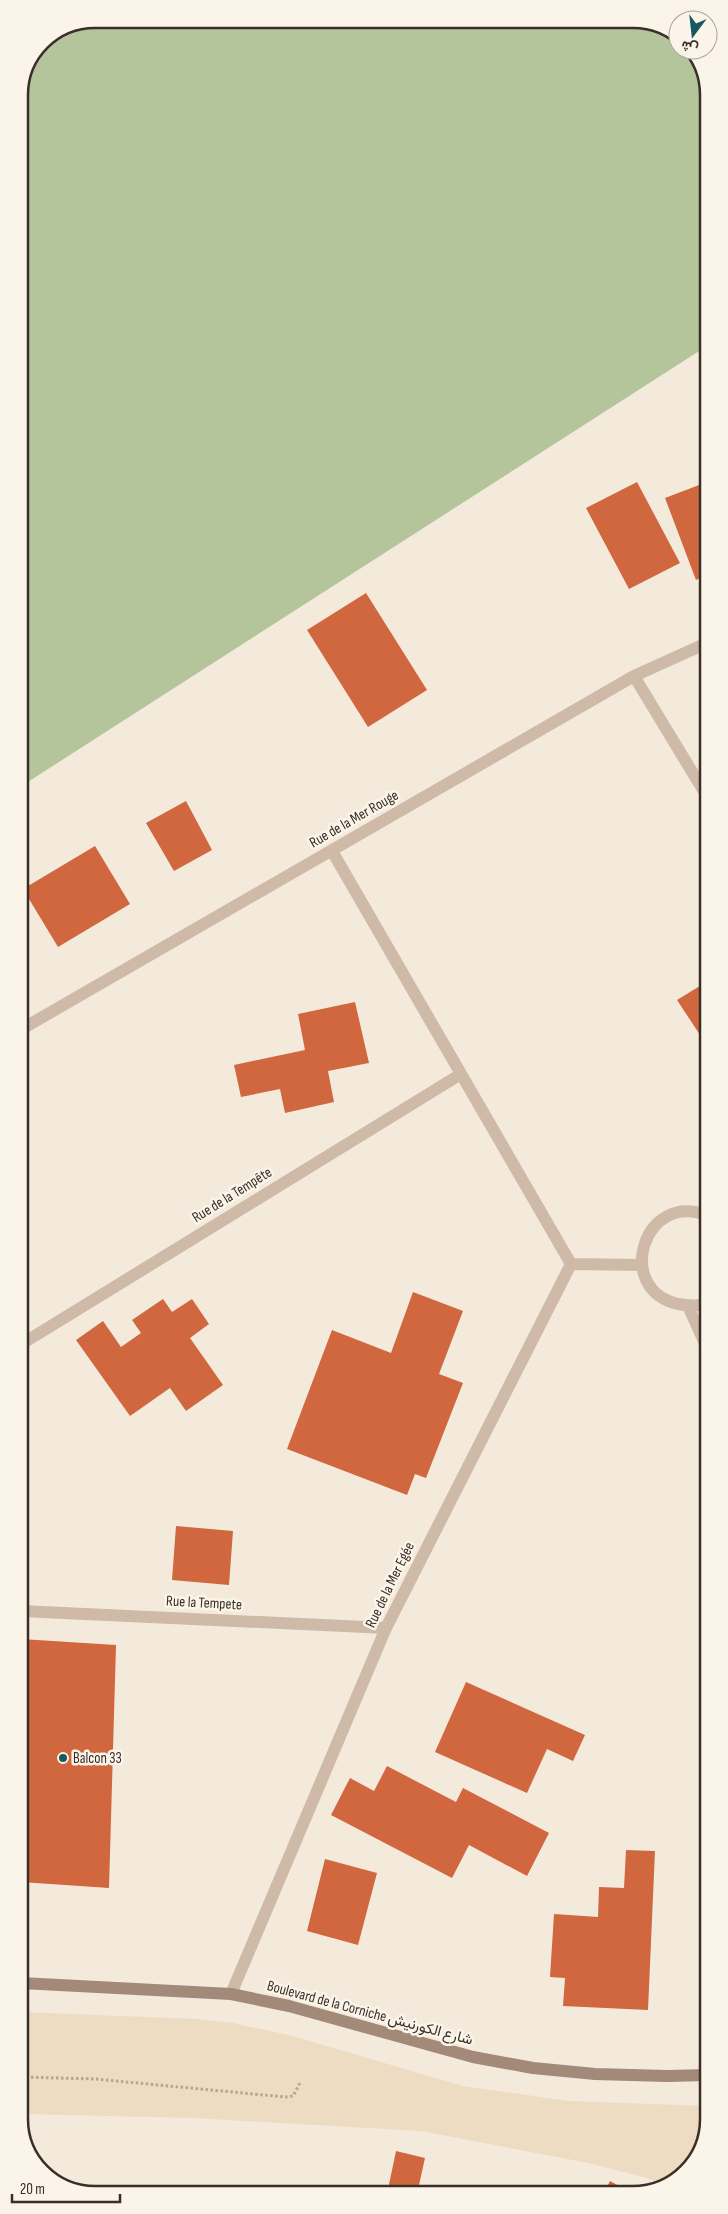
<svg xmlns="http://www.w3.org/2000/svg" width="728" height="2214" font-family="'Sofia Sans Condensed',Vazirmatn,sans-serif">
  <style>
    .green { fill: #b5c59b }
    .plaza { fill: #eedcc2 }
    .building { fill: #d0673e }
    .lines { fill: none; stroke-linecap: round; stroke-linejoin: round }
    .path { stroke: #baa491; stroke-width: 3; stroke-dasharray: 2.5 2.5; stroke-linecap: butt }
    .street { stroke: #cebaa7; stroke-width: 12 }
    .secondary { stroke: #a28978; stroke-width: 12 }
    .poi-dot { fill: #19585f; stroke: #fbf4e9; stroke-width: 2 }
    .labels { text-anchor: middle; dominant-baseline: central; stroke-width: 5; stroke-linejoin: round; paint-order: stroke }
    .street-label { font-size: 15px; fill: #3a2e28; stroke: #fbf4e9 }
    .poi-label { font-size: 15px; fill: #3a2e28; stroke: #fbf4e9; text-anchor: start }
    .rim { fill: none; stroke: #3a2e28; stroke-width: 2.5 }
  </style>
  <rect width="100%" height="100%" fill="#f4eadc"/>
  <path class="green" d="M95,19H638L678,35V50H691L707,75V346L20,787L19,90L41,41Z"/>
  <path class="plaza" d="M21,2012L198,2019L233,2023L289,2035L463,2086L569,2101L709,2106V2119L693,2166L664,2185L647,2178L588,2163L421,2131L192,2118L21,2114Z"/>
  <path class="building" d="M637,482L680,563L629,589L586,508Z
    M707,482V575L696,580L665,498Z
    M366,593L427,690L368,727L307,630Z
    M186,801L212,850L174,871L146,823Z
    M95,846L130,904L58,947L23,889Z
    M708,981V1047L677,1000Z
    M355,1002L369,1063L328,1071L334,1102L285,1113L280,1089L241,1097L234,1065L305,1050L298,1014Z
    M413,1292L463,1311L439,1374L463,1383L426,1478L415,1474L407,1495L287,1449L332,1330L391,1353Z
    M163,1299L172,1312L192,1299L209,1324L190,1338L223,1385L186,1411L170,1388L130,1416L76,1340L103,1321L121,1347L141,1333L132,1320Z
    M176,1526L233,1531L229,1585L172,1580Z
    M21,1639L116,1645L109,1888L21,1882Z
    M466,1682L585,1735L573,1761L547,1749L527,1793L435,1752Z
    M387,1766L456,1802L463,1788L549,1833L527,1876L469,1845L452,1878L331,1815L350,1778L374,1791Z
    M626,1850L655,1851L648,2010L563,2006L565,1978L550,1977L554,1914L598,1917L599,1887L624,1888Z
    M325,1859L377,1873L358,1945L307,1931Z
    M396,2151L425,2158L417,2194H387Z
    M610,2181L632,2193H604Z"/>
  <g class="lines">
    <path class="path" d="M21,2077L95,2079L285,2097L293,2096L301,2081"/>
    <path class="street" d="M634,676L708,798
      M332,851L571,1264
      M20,1030L634,676L707,643
      M708,1216C644,1189 613,1289 678,1304C688,1306 699,1307 708,1302
      M571,1264L642,1265
      M688,1306L708,1350
      M20,1345L461,1074
      M21,1611L386,1628
      M231,1994L386,1628L571,1264"/>
    <path class="secondary" d="M21,1983L231,1994L289,2006L473,2057L533,2068L595,2074L667,2076L709,2075"/>
  </g>
  <circle class="poi-dot" cx="63" cy="1758" r="5"/>
  <g class="labels">
    <g class="street-label">
      <text transform="translate(354 819) rotate(-30)">Rue de la Mer Rouge</text>
      <text transform="translate(232 1195) rotate(-32)">Rue de la Tempête</text>
      <text transform="translate(390 1585) rotate(-64)">Rue de la Mer Egée</text>
      <text transform="translate(204 1603) rotate(3)">Rue la Tempete</text>
      <text transform="translate(370 2013) rotate(15)">Boulevard de la Corniche شارع الكورنيش</text>
    </g>
    <g class="poi-label">
      <text x="73" y="1758">Balcon 33</text>
    </g>
  </g>
  <path d="M0 0H728V2214H0ZM95 28H633A67 67 0 0 1 700 95V2119A67 67 0 0 1 633 2186H95A67 67 0 0 1 28 2119V95A67 67 0 0 1 95 28Z" fill="#fbf4e9" fill-rule="evenodd"/>
  <path class="rim" d="M95 28H633A67 67 0 0 1 700 95V2119A67 67 0 0 1 633 2186H95A67 67 0 0 1 28 2119V95A67 67 0 0 1 95 28Z"/>
  <g transform="translate(693 35) rotate(195)"><circle r="24" fill="#fbf4e9" stroke="#aea59c"/>
  <path d="M0-4L9 19L0 12L-9 19Z" fill="#19585f"/>
  <text y="-8" font-size="14" font-weight="bold" text-anchor="middle" fill="#3a2e28">ش</text>
  </g>
  <path d="M12 2194v8h108v-8" fill="none" stroke="#3a2e28" stroke-width="2.5"/>
  <text x="20" y="2194" font-size="15" fill="#3a2e28" stroke="#fbf4e9" stroke-width="4" paint-order="stroke">20 m</text>
</svg>
